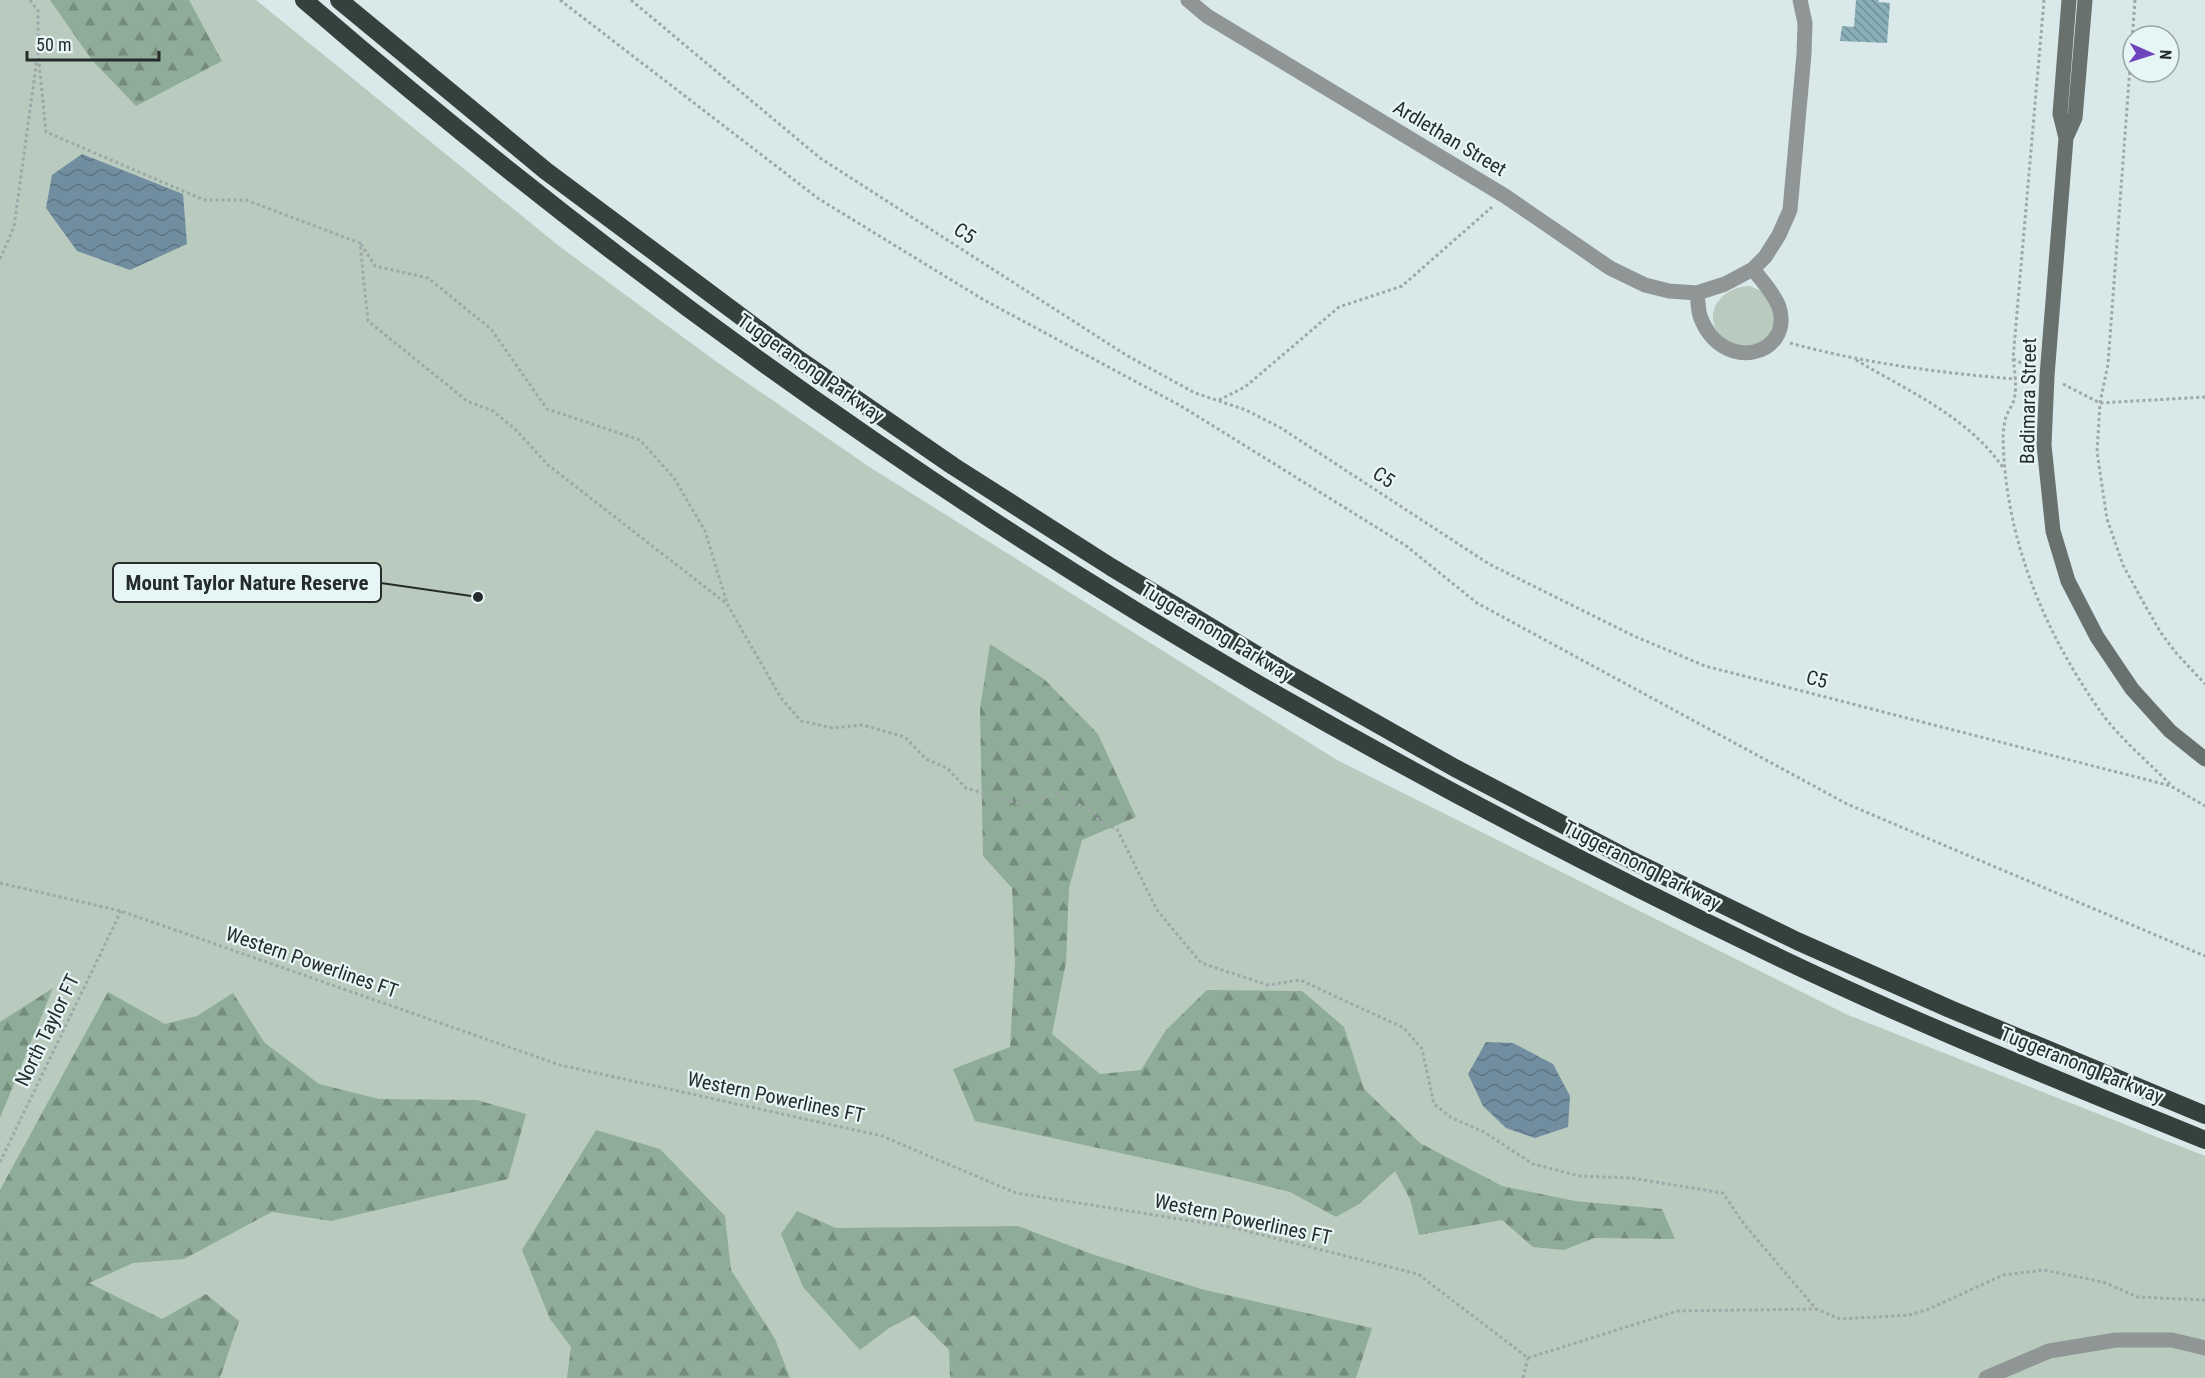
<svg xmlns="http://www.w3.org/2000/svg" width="2205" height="1378" font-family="'Roboto Condensed',sans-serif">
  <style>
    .green { fill: #b9cbbe }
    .forest { fill: url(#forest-firs) }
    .water { fill: url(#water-waves) }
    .building { fill: url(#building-back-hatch) }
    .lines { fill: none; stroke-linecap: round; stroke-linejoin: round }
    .path { stroke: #9da9a9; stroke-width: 3; stroke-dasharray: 3 3; stroke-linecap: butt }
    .minor { stroke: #909695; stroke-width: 15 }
    .secondary { stroke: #68716e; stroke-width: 15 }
    .motorway { stroke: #35413d; stroke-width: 18 }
    .labels { text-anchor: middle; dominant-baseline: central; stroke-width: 4.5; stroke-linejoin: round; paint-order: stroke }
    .street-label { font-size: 20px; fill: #262c2b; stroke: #e6f5f5 }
    .leader { fill: none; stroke: #262c2b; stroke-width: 2 }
    .callout-dot { fill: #262c2b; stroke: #e6f5f5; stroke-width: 2 }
    .callout { fill: #e6f5f5; stroke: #262c2b; stroke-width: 2 }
    .callout-label { font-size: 21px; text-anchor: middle; font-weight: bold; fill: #262c2b }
  </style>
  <defs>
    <pattern id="forest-firs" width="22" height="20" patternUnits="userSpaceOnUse" patternTransform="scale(1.5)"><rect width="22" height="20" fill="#8fac98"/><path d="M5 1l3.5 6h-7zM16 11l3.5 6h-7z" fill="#758c7c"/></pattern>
    <pattern id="water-waves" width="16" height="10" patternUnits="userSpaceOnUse" patternTransform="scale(1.5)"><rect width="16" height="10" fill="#718ea0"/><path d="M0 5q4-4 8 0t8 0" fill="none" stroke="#5d7483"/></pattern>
    <pattern id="building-back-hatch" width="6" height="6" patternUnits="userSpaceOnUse" patternTransform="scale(1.5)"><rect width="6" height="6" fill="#89aeb8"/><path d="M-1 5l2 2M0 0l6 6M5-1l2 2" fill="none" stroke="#708e96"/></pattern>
  </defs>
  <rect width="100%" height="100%" fill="#d9e8e8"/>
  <path class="green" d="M0,0H256L559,246L714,360L871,468L1337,760L1848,1015L2205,1156V1378H0Z
    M1750,286L1765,293L1777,317L1766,342L1735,348C1729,342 1718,335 1715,327C1706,305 1729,285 1750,286Z"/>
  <path class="forest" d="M50,0H189L222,61L136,106L92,60Z
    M990,644L1044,679L1098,734L1136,817L1082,840L1069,888L1066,962L1052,1034L1100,1074L1141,1070L1166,1030L1207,990L1302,991L1344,1027L1364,1089L1420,1143L1502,1186L1575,1201L1662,1209L1675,1239L1594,1238L1564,1250L1533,1247L1502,1220L1419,1235L1410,1199L1395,1171L1359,1204L1336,1217L1290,1192L1234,1178L975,1121L953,1069L1010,1047L1015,962L1012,888L983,856L980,709Z
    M53,988L0,1118V1022Z
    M108,992L165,1024L197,1016L233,993L264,1042L319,1084L379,1099L477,1100L526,1114L508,1179L331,1221L272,1212L184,1259L133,1263L89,1283L162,1319L206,1294L239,1321L220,1378H0V1190Z
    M596,1130L660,1149L725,1216L731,1270L775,1339L790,1378H567L571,1347L550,1319L522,1250Z
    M797,1211L836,1228L1018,1226L1092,1254L1201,1289L1372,1328L1356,1378H950L949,1350L914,1315L889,1328L860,1350L803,1287L781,1234Z"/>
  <path class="water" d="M82,154L183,194L187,244L130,270L77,251L46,208L52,175Z
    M1486,1042L1513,1043L1553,1064L1570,1096L1568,1127L1535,1138L1506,1128L1483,1106L1468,1074Z"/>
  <path class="building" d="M1856,0H1879L1878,2L1890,3L1887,43L1840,41L1842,26L1854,27Z"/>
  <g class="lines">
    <path class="path" d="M30,0L38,11V52
      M560,0L819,199L984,300L1181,406L1405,545L1477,603L1847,804L2205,956
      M631,0L820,158L1126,355L1195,393L1246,410L1281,428L1489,564L1634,636L1705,666L2171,786L2205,806
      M2044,0L2013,359C2015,372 2017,387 2014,400C2012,406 2008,411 2006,417C2002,430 2003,444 2004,458C2010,551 2049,640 2103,715C2120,738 2150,764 2170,784
      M2135,0L2108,364L2100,403L2097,452L2107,519L2123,565L2142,600L2161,633L2177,654L2205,684
      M38,52L46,132L204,200H246L360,243L368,321L467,401L493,411L516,430L548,465L727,604L781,698L801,721L833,728L863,725L905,737L926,759L947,768L966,788L1019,804L1056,794L1095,813L1099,822L1117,829L1157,910L1201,963L1268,985L1300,980L1404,1028L1422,1049L1434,1104L1452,1118L1484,1132L1533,1164L1579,1176L1632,1178L1723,1193L1744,1224L1816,1309L1840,1319L1909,1315L1929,1309L2003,1275L2044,1270L2103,1282L2138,1297L2205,1300
      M361,244L375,266L428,278L491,329L547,409L640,440L674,478L705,531L727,603
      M0,259L14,227L37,59
      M1790,343C1863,363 1940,373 2016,379
      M2013,359L2033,369
      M1856,360C1908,391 1969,417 2004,469
      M2063,384L2100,403L2205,397
      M1219,400L1245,387L1339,307L1402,286L1492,207
      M0,883L121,911L560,1065L882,1136L1016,1193L1230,1227L1418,1274L1528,1358
      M0,1162L121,911
      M1528,1358L1677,1311L1816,1309
      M1523,1378L1528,1358"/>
    <path class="minor" d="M1188,0L1207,16L1505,196L1610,268L1645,285L1669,291L1697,293L1725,284L1753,269L1765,257L1779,235L1790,210L1804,54L1805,23L1800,0
      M1697,293C1698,300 1698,309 1700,316C1722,376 1794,355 1779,307C1774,293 1761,280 1753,269
      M1986,1378L2049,1351L2116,1340H2172L2205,1348"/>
    <path class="secondary" d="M2069,0L2060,114L2066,138L2047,376L2044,445L2053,531L2068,581L2097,637L2132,689L2170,731L2205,759
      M2066,138L2075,118L2085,0"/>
    <path class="motorway" d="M304,0C600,256 919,487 1258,684C1420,777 1585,864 1753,945C1900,1017 2053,1078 2205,1140
      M339,0L546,171L798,359L953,466L1111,567L1282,670L1455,768L1625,857L1797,941L1950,1009L2205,1115"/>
  </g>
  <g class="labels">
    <g class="street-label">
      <text transform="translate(1450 138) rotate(31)">Ardlethan Street</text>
      <text transform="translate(965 233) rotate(33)">C5</text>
      <text transform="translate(811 368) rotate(35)">Tuggeranong Parkway</text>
      <text transform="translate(2028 401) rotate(-89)">Badimara Street</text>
      <text transform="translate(1384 477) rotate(33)">C5</text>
      <text transform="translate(1217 632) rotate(31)">Tuggeranong Parkway</text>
      <text transform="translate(1817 679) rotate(14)">C5</text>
      <text transform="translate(1642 865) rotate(27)">Tuggeranong Parkway</text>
      <text transform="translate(312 962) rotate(19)">Western Powerlines FT</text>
      <text transform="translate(47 1030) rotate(-64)">North Taylor FT</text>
      <text transform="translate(2082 1065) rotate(22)">Tuggeranong Parkway</text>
      <text transform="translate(776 1097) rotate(12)">Western Powerlines FT</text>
      <text transform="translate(1243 1219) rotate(12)">Western Powerlines FT</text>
    </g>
  </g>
  <path class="leader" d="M478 597L381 583"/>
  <circle class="callout-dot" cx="478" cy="597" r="6"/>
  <rect class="callout" x="113" y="563" width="268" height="39" rx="6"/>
  <g class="callout-label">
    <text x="247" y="590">Mount Taylor Nature Reserve</text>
  </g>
  <g transform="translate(2151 54) rotate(93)"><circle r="28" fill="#e6f5f5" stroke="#99a5a4" stroke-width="1.5"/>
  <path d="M0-4.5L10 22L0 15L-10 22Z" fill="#6d44bc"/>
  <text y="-9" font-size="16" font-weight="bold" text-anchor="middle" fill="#262c2b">N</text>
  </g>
  <path d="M27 51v9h132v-9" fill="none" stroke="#262c2b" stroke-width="3"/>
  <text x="36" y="51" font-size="18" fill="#262c2b" stroke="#e6f5f5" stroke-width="4.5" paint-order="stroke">50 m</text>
</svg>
